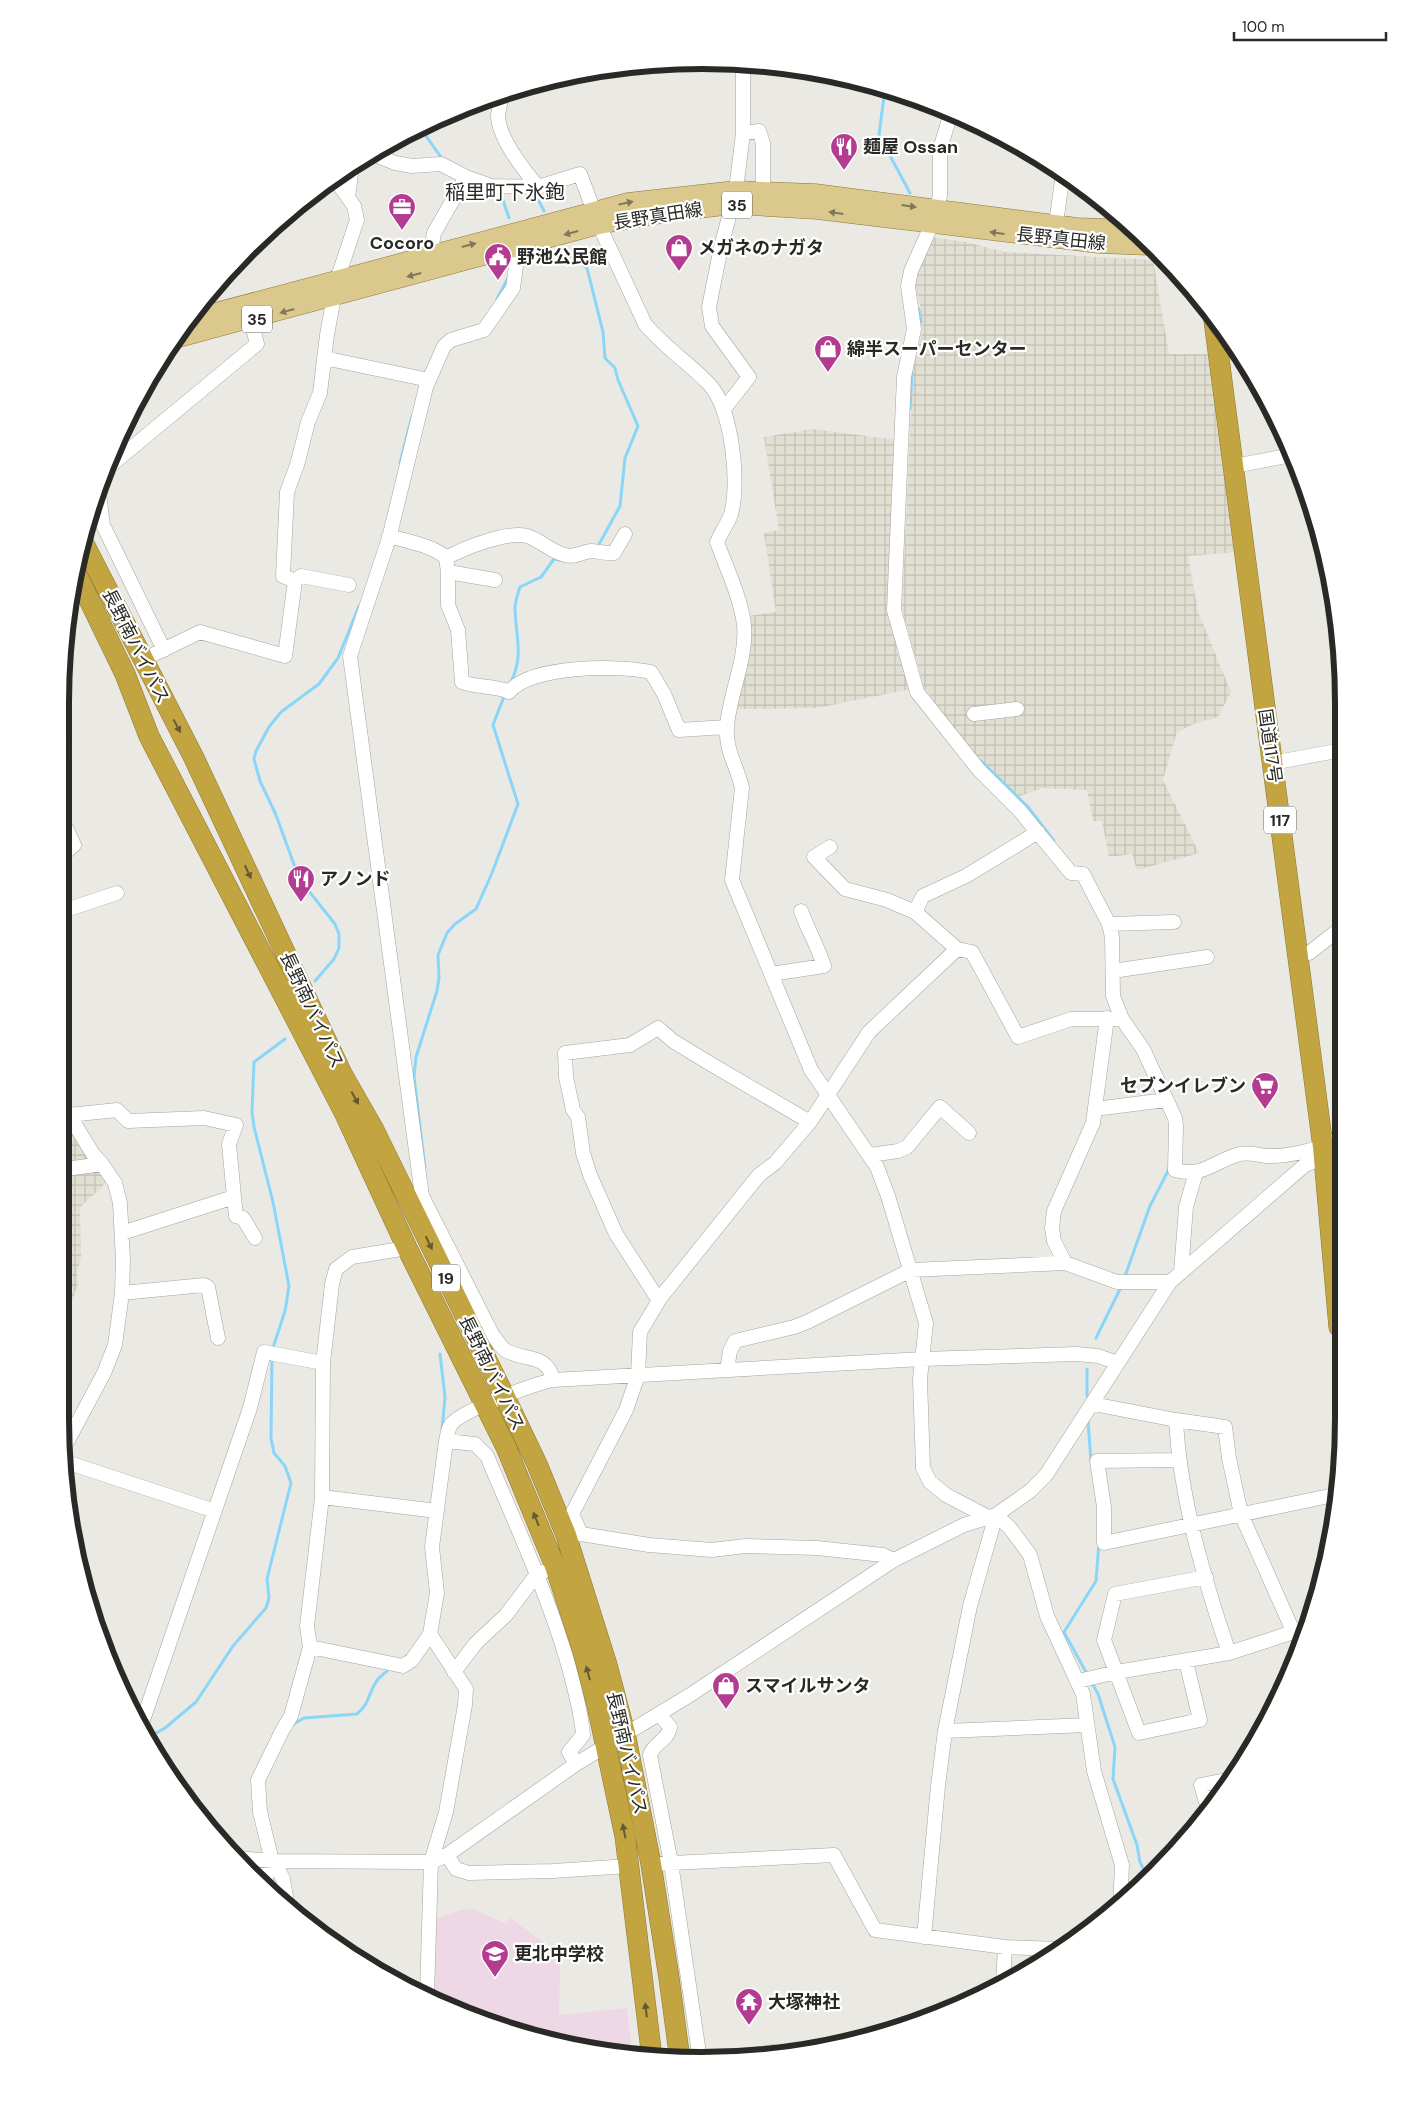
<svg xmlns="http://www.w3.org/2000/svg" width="1404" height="2121" font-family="'DM Sans','Noto Sans JP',sans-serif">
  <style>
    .industrial { fill: url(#industrial-grid) }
    .education { fill: #eed8e5 }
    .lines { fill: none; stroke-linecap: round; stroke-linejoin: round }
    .stream { stroke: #8ad6f9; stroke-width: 3 }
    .minor-casing { stroke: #a5a49e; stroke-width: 15 }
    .major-casing { stroke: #8c7937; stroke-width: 19 }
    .highway-casing { stroke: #8c7937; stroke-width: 21 }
    .minor { stroke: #fff; stroke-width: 14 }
    .major { stroke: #dac88c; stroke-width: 18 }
    .highway { stroke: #c2a440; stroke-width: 20 }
    .oneway { fill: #827859 }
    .oneway2 { fill: #665a30 }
    .labels { text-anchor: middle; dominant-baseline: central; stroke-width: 4.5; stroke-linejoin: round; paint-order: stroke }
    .shield { fill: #fff; stroke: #696967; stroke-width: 1 }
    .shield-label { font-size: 16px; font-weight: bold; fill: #292926 }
    .poi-label { font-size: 18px; font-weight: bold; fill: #292926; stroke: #fff; text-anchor: start }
    .street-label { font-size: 18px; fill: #292926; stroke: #fff }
    .quarter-label { font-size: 20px; fill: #292926; stroke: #fff }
    .rim { fill: none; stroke: #292926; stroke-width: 6 }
  </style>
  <defs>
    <pattern id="industrial-grid" width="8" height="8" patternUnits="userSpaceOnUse" patternTransform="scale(1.25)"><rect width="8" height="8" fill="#e1ded2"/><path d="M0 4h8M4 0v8" fill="none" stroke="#c1beb4"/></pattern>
  </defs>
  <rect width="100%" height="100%" fill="#eae9e3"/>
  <path class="industrial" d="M930,237L966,242L1004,252L1153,260L1169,354H1208L1217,396L1237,552L1188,556L1198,612L1231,692L1218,717L1196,723L1177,732L1163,780L1199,853L1137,870L1132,854L1109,857L1102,821H1093L1087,790L1042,788L1017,797L994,772L978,761L924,687L902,609L912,390L914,366L922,333L921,309L914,281Z
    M813,429L897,440L898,638L897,647L898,657L903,658L911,689L817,708L737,709L749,640V616L776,612L764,533L779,530L764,437Z
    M66,1120L107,1178L102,1187L80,1207L81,1257L77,1272L78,1283L66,1320Z"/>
  <path class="education" d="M473,1909L505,1923L510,1918L557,1952L560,1960L559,2015L627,2008L632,2055L536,2039L457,2012L430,1997L431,1920L461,1910Z"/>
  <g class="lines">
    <path class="stream" d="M885,89L879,135L910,193
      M419,126L443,160
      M500,191L509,218
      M534,192L544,211
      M559,248L587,268L603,332L605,358L615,368L618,380L638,426L625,458L620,506L597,548
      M497,299L508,278
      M919,309L921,322
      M910,409L912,373
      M400,463L412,416
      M510,684C525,654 515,637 515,606C516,600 518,593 520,587L541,577L554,559L560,560
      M981,761L1028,807L1054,841
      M315,981L334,959L339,948V934L335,924L304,885L296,870L276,815L260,781L254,759L256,751L269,727L281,712L319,684L338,658L359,606
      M425,1168L414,1077L416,1057L437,991L439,978L438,955L447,933L455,924L476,909L492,873L518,804L493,725L505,694
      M1124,1279L1150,1206L1170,1167
      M1096,1338L1121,1287
      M272,1351L285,1311L289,1286L273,1202L254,1127L252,1112L254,1062L285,1039
      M440,1354L445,1397L442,1430
      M1087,1369V1396
      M1088,1421L1091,1462
      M1087,1674L1064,1632L1096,1581L1099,1542
      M1091,1681L1098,1694L1115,1747L1113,1779L1137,1845L1140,1862L1144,1870L1155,1872
      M292,1725L304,1718L357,1714C370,1703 368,1694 376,1682C378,1678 384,1674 388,1670
      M149,1737L165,1728L196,1702L233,1646L266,1608L269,1598L267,1579L291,1483L285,1466L274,1453L271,1438L272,1357"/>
    <defs>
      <path id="minor" d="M501,95C501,102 499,108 498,115C498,138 524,170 538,187L580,174L594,211
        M743,133L759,131L763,143V182
        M373,154L395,163L412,166L441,164L466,177L492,186L538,187
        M348,197L352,167
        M936,210L940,196V149L951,113
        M1056,223L1063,174
        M932,224L911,271L908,286L914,329L904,377L894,610L917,692L979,770L1020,811L1071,873L1083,874L1109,924L1112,937L1113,996L1122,1019L1143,1049L1175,1118L1176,1126L1175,1170C1203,1178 1214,1161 1240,1154C1248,1152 1258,1155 1267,1156C1287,1157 1323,1149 1340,1138
        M599,225L645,324C664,347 689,363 709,384C732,408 740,483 731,514C728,523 721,533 717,542C726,567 741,598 744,625C747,659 730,692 727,726C725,751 737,765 742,788L732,880L811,1070L877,1167L888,1196L926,1323L920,1379L923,1468L930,1482L946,1495L988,1517
        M516,247L517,259L513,288L484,330L451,340L444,346L426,387L389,538L350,656L422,1196L492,1334C496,1339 500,1346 505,1350C524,1362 547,1352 553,1380
        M436,254L432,245L434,233L466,177
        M324,358L429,380
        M724,409L749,377L712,326L709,307L721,247L736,190L743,133V64
        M1234,466L1292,455
        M105,470L257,344L251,321
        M98,486L103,525L164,650
        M389,536C405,541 435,546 446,558
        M448,572V605L458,630L462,682C477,688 495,685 509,692C530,665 619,665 651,672L664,694L679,730L727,727
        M495,580L448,572L446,558C464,548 506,531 527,536C540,540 551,552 565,555C575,558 581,552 591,551C597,551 606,554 614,553L625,534
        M295,581L301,576L349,585
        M142,660L200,632L285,656L295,581L283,576L287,492L297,465L308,422L320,393L327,335L337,280L357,220L354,206L334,178
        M974,714L1017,709
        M1272,763L1342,750
        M66,828L74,845L66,852
        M830,847L814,857L845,889L887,900L915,912L957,949L972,952L1018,1037L1071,1019H1122
        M66,910L117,893
        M915,912L923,896L966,876L1038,832
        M1109,924L1174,922
        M1299,955L1309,953L1341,928
        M1113,971L1207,957
        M771,974L824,966C818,947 808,930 801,911
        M1095,1109L1166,1100
        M66,1110L93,1154L102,1164L115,1183L120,1203L123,1260L122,1293L115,1345L104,1373L66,1444
        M69,1115L117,1110L128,1121L204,1118L236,1125L229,1144L234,1197
        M870,1155L898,1151L907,1147L940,1107L969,1133
        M66,1169L102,1164
        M122,1233L234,1197L236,1216L243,1218L255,1238
        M407,1248L352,1257L336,1269L332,1284L323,1363L322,1497L437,1511
        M1065,1263L1054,1241L1052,1228L1054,1211L1093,1123L1107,1018
        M1181,1273L1186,1207L1196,1172
        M122,1293L204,1285L208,1287L218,1338
        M661,1297L656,1296L616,1234L590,1175L583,1153L578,1117L573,1110L566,1077L565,1053L630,1045L658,1028L673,1041L709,1063L810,1122
        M727,1370L730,1351L735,1341L794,1327L807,1322L911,1270L1065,1263L1117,1282H1170
        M1093,1404L1176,1420L1225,1427L1229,1458L1241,1514L1293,1631
        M1176,1420C1180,1498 1204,1579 1229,1653L1306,1628
        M446,1441L475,1444L487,1456C516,1525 547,1592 568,1664C574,1687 581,1710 583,1735L569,1752L576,1764
        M1178,1460L1097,1461L1104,1507V1543L1339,1494
        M66,1462L215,1511
        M581,1534L572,1514L626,1410L638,1375L640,1332L661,1297L759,1175L775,1163L810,1122L869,1032L957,949
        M573,1535L581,1534L649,1545L712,1550L745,1546L817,1548L883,1555L894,1560
        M310,1647L403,1666L412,1660L430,1634
        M1186,1661L1200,1720L1139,1733L1104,1640L1115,1594L1206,1577
        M454,1672L476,1643L506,1615L537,1574L543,1572
        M1078,1681L1117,1672L1229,1653
        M659,1714L670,1727C668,1741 654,1742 650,1755L671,1863L700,2060
        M142,1723L250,1408L264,1352L323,1363
        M945,1731L1087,1725
        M1208,1808L1201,1785L1226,1780
        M447,1855L456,1869L469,1873L553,1871L629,1866
        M236,1858L274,1861L417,1862H431L447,1855L576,1764L690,1695L894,1560L964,1525L996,1515L1030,1491L1046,1475L1170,1282L1305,1165L1313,1162L1323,1147
        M274,1861L283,1879L288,1908
        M651,1864L834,1855L875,1930L1005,1947L1060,1949
        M265,1887L270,1853L260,1812L258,1780L282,1731L291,1716L310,1647L307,1626L322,1497
        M924,1937L938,1786L945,1731L970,1606L996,1515L1010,1528L1030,1555L1047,1616L1083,1694L1094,1771L1122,1865L1120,1906
        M1003,1983L1005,1947
        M427,1995L431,1862L446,1812L465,1705L466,1689L430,1634L437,1593L432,1547L446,1441C447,1436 448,1430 450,1426C458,1411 535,1384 553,1380L922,1359L1076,1354L1098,1356L1118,1363
        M719,2060L773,2052L774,2055"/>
      <path id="major" d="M193,318L628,202L736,190L815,193L1077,227L1134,229
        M179,338L599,225L673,212L733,205L817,210L1099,244L1150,246"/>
      <path id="highway" d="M1213,313L1323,1147L1339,1327
        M83,542L194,758L342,1074L374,1130L504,1395L537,1464L566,1535L607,1665L625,1733L651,1864L669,1978L680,2060
        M76,573L125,674L149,736L345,1114L407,1248L506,1447L555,1566L583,1651L597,1705L625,1836L652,2058"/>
    </defs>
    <use href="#minor" class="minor-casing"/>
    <use href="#major" class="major-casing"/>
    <use href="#highway" class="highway-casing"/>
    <use href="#minor" class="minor"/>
    <use href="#major" class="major"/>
    <use href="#highway" class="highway"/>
  </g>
  <defs><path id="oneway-solid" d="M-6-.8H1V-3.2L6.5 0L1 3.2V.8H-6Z" transform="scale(1.25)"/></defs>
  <g class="oneway">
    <use href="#oneway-solid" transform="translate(626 203) rotate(-12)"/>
    <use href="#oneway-solid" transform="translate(909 206) rotate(8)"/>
    <use href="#oneway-solid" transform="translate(836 213) rotate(-172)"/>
    <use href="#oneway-solid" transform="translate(571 233) rotate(165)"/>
    <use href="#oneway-solid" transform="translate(997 233) rotate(-172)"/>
    <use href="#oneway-solid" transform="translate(469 245) rotate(-15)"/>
    <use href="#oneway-solid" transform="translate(414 275) rotate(165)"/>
    <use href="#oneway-solid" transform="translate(287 311) rotate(164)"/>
  </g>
  <g class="oneway2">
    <use href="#oneway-solid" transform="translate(177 726) rotate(62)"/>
    <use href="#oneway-solid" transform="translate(248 872) rotate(65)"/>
    <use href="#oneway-solid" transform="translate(355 1098) rotate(61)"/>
    <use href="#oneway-solid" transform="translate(429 1243) rotate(64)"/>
    <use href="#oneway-solid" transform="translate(536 1519) rotate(-112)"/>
    <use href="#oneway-solid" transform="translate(588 1673) rotate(-105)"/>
    <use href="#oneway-solid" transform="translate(624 1831) rotate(-101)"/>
    <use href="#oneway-solid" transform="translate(646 2010) rotate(-97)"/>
  </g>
  <defs>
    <symbol id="restaurant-pin" viewBox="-11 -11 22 30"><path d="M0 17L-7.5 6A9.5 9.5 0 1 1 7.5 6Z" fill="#b33c91" stroke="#fff"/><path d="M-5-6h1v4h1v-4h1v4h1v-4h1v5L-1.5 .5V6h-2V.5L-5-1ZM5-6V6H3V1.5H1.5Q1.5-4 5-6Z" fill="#fff"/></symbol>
    <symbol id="office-pin" viewBox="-11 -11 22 30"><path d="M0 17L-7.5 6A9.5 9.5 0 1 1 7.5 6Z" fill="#b33c91" stroke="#fff"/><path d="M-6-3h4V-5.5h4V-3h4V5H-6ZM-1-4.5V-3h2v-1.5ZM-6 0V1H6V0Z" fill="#fff"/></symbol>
    <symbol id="shop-pin" viewBox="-11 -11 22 30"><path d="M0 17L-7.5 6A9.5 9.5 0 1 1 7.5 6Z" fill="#b33c91" stroke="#fff"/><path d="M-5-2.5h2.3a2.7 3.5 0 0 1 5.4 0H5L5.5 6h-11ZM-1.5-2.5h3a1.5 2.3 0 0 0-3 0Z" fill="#fff"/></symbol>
    <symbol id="civic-pin" viewBox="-11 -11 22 30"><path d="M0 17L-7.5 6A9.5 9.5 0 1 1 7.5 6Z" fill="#b33c91" stroke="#fff"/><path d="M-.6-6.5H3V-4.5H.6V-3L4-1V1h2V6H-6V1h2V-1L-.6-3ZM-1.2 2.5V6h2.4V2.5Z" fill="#fff"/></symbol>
    <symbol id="supermarket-pin" viewBox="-11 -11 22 30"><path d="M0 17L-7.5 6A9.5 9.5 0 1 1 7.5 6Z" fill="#b33c91" stroke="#fff"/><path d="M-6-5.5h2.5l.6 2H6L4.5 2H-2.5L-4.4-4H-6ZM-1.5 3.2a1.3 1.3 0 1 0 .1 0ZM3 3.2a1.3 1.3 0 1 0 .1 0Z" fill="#fff"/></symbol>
    <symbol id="school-pin" viewBox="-11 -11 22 30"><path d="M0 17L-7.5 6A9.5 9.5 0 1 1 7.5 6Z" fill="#b33c91" stroke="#fff"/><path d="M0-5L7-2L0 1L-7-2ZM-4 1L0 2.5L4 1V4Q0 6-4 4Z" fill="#fff"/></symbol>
    <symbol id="temple-pin" viewBox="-11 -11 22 30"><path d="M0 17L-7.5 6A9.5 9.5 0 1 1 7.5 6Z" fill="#b33c91" stroke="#fff"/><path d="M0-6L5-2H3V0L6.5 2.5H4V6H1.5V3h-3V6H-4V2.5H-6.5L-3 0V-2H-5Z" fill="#fff"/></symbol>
  </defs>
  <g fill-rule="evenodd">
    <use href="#restaurant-pin" x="828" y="131" width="32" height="43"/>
    <use href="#office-pin" x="386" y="191" width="32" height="43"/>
    <use href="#shop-pin" x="663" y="232" width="32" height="43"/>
    <use href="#civic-pin" x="482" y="241" width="32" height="43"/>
    <use href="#shop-pin" x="812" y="333" width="32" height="43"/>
    <use href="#restaurant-pin" x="285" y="863" width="32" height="43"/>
    <use href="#supermarket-pin" x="1249" y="1070" width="32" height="43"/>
    <use href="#shop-pin" x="710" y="1670" width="32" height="43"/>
    <use href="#school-pin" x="479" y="1938" width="32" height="43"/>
    <use href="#temple-pin" x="733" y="1986" width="32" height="43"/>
  </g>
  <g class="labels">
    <g class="shield">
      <rect x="722" y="191.5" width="30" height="27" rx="4"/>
      <rect x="242" y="305.5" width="30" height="27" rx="4"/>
      <rect x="1264" y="806.5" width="32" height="27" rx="4"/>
      <rect x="432" y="1264.5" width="28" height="27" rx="4"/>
    </g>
    <g class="shield-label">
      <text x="737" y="205">35</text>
      <text x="257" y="319">35</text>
      <text x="1280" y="820">117</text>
      <text x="446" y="1278">19</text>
    </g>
    <g class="poi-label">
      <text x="863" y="147">麺屋 Ossan</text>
      <text x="402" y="243" text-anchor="middle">Cocoro</text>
      <text x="698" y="248">メガネのナガタ</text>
      <text x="517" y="257">野池公民館</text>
      <text x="847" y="349">綿半スーパーセンター</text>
      <text x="320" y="879">アノンド</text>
      <text x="1246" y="1086" text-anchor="end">セブンイレブン</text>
      <text x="745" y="1686">スマイルサンタ</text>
      <text x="514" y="1954">更北中学校</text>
      <text x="768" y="2002">大塚神社</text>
    </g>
    <g class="street-label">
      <text transform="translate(658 216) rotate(-9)">長野真田線</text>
      <text transform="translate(1061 239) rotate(6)">長野真田線</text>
      <text transform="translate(136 646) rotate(63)">長野南バイパス</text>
      <text transform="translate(1270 746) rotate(82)">国道117号</text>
      <text transform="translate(312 1010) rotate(65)">長野南バイパス</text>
      <text transform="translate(492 1373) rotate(64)">長野南バイパス</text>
      <text transform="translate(627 1753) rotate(77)">長野南バイパス</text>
    </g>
    <g class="quarter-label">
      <text x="505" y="192">稲里町下氷鉋</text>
    </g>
  </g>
  <path d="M0 0H1404V2121H0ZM702 69H702A633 633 0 0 1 1335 702V1419A633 633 0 0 1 702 2052H702A633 633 0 0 1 69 1419V702A633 633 0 0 1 702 69Z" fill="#fff" fill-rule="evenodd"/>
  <path class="rim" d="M702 69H702A633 633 0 0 1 1335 702V1419A633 633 0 0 1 702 2052H702A633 633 0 0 1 69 1419V702A633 633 0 0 1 702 69Z"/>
  <path d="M1234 32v8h152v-8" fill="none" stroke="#292926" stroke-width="2.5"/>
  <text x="1242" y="32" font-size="15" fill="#292926" stroke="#ffffff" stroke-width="4" paint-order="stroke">100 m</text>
</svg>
